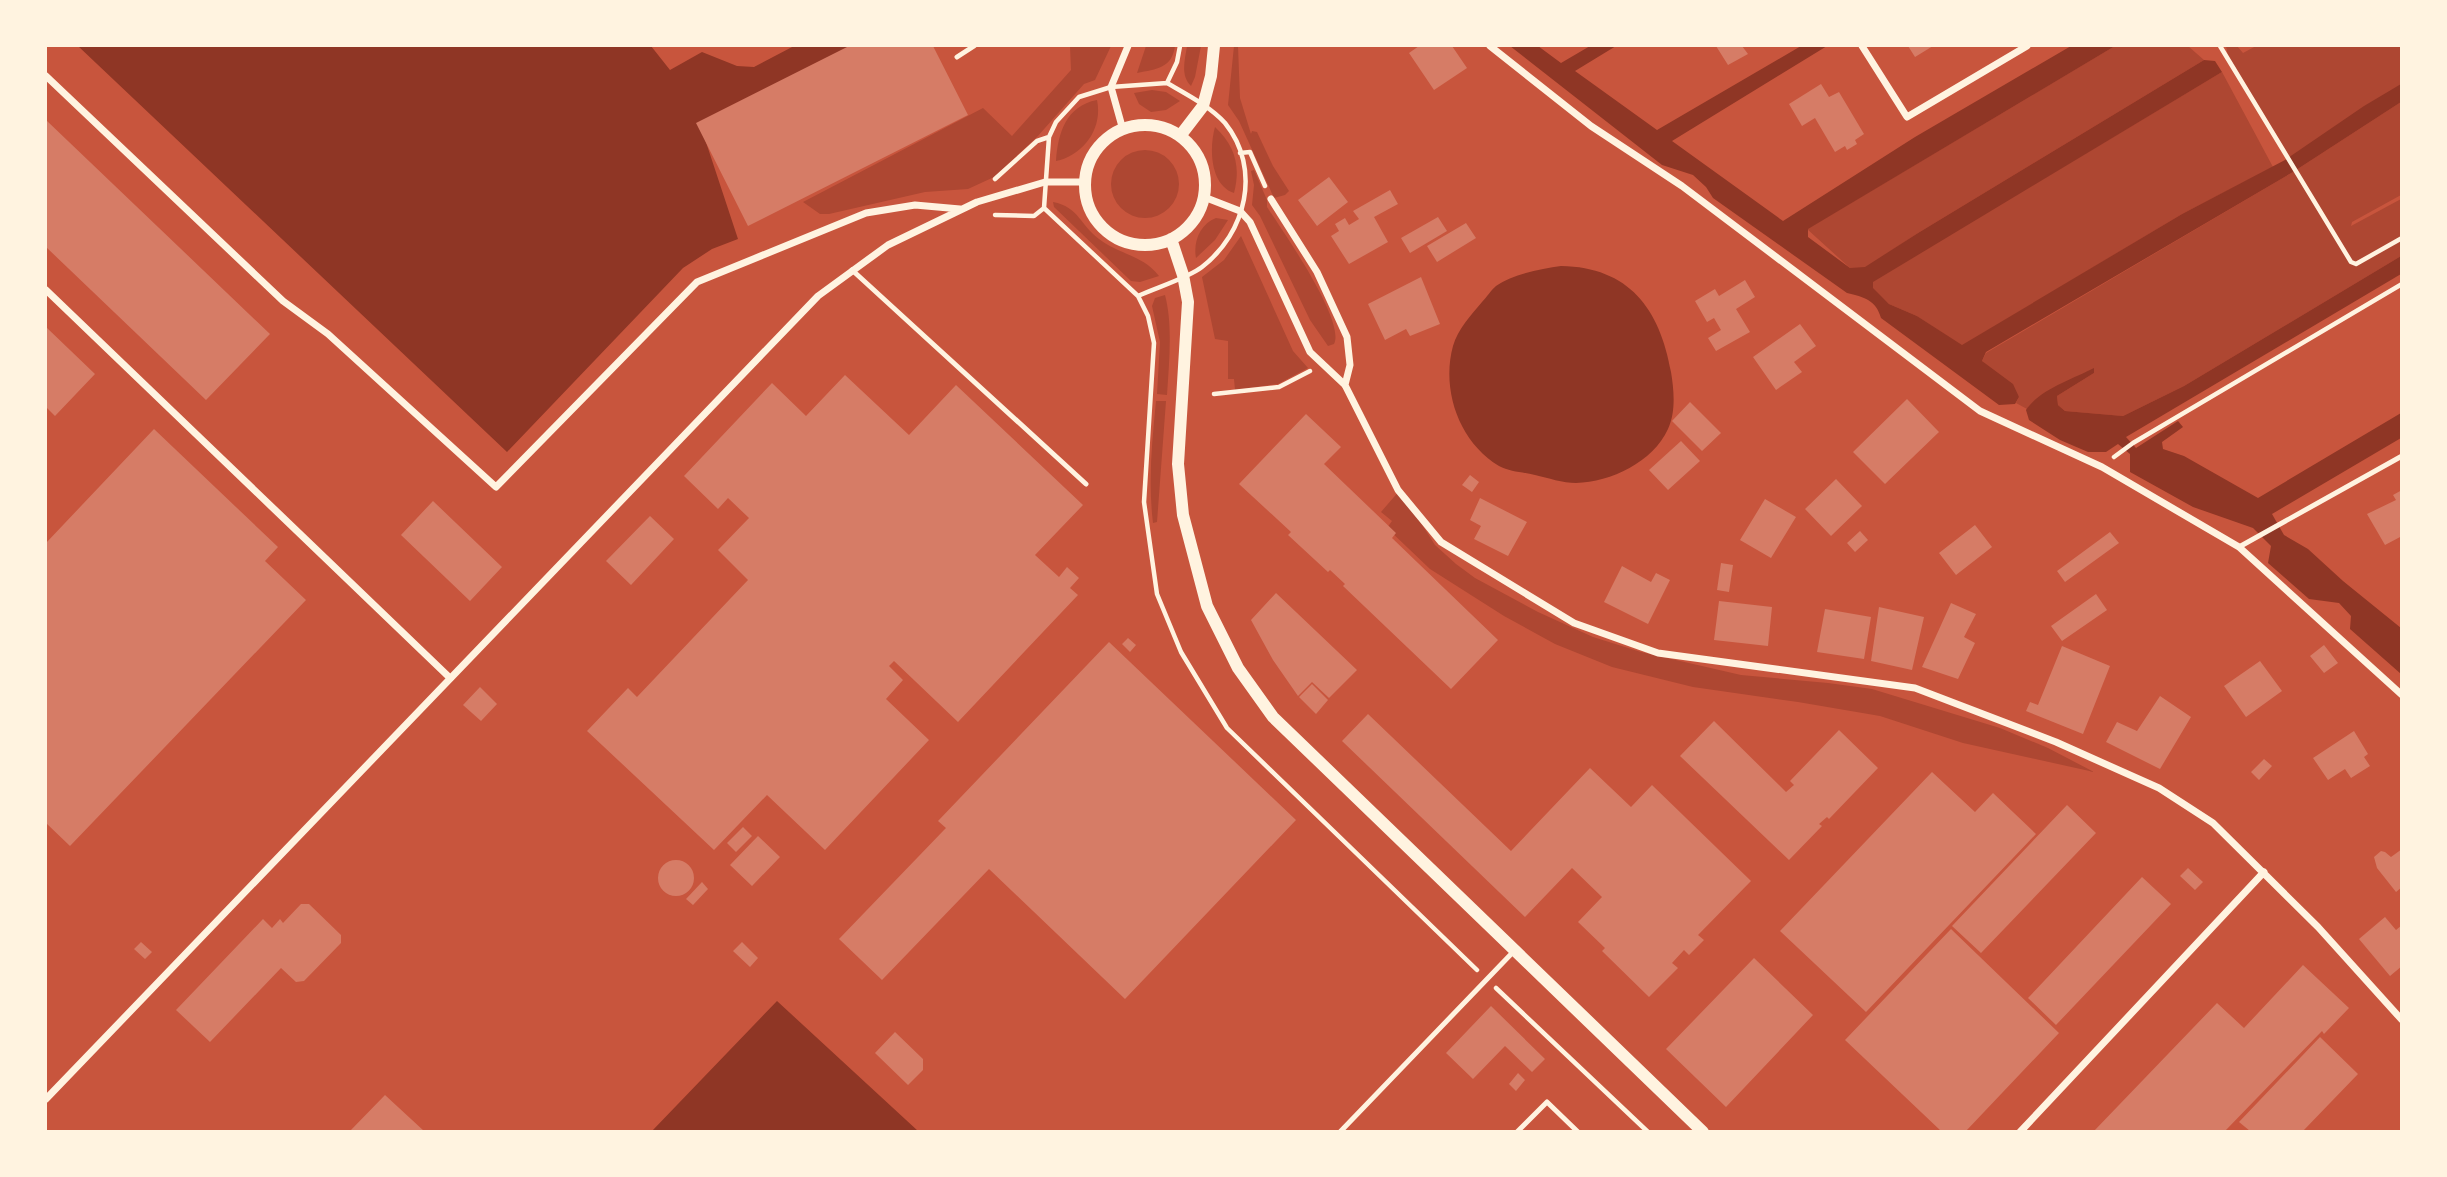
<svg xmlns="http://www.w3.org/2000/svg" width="2447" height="1177" font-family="Rubik,sans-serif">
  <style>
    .green { fill: #ae4732 }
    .water { fill: #8f3625 }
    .building { fill: #d67c66 }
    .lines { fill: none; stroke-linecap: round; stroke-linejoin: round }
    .path { stroke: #fff3e0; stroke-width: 4.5 }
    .service { stroke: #fff3e0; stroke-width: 5 }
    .minor { stroke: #fff3e0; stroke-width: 7 }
    .tertiary { stroke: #fff3e0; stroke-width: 12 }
  </style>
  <rect width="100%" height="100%" fill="#c8553d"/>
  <path class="green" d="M1070,46H1111L1095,80L1084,84L1037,137L994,177L968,189L925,192L829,214H820L803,202L983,108L1012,136L1071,70Z
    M1146,46H1175C1172,68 1157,69 1137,73Z
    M1187,46H1201L1195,77L1191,86C1180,75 1185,60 1187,46Z
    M1234,46H1238L1240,98L1251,134L1252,131L1257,132L1273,166L1289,191L1285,195L1274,198L1239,121L1228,105Z
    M2115,46H2188L2204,60L1918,233L1865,268H1850L1807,229Z
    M2226,46H2237L2243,53L2256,46H2401V87L2290,157L2228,56Z
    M2222,72L2273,167L2182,214L1962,346L1917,316L1889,304L1872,288V282L1889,271Z
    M1152,90L1166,92L1180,101L1166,110L1151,112L1139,104L1134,93Z
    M1097,100C1103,128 1084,155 1056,161C1058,133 1066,106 1097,100Z
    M2401,102V195L2352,222L2351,226L2401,199V256L2184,386L2123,416L2065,411L2058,405L2057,396L2094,373V369L2046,393L2027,409L2016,403L2019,397L1982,361L1986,353L2293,172Z
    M1215,127C1235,146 1241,166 1234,193C1210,185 1209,148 1215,127Z
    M1111 184a34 34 0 1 1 68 0a34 34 0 1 1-68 0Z
    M1254,170L1267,200V207C1282,230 1346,321 1334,344L1328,346L1310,320L1260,216L1252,205L1254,185L1251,171Z
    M1053,202C1079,207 1080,225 1099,239C1118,254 1143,255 1159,276L1140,282L1131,281L1054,207Z
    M1216,218L1228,220L1215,240L1196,258C1193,242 1200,224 1216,218Z
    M1241,236L1293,351L1308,368L1278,384L1235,390L1234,379H1228V341L1215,339L1202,277L1224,260Z
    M1165,295C1173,325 1169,363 1167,395L1157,394L1160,342L1152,306L1155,298Z
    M1156,401H1166L1157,522L1153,523C1148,482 1152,442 1156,401Z
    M1400,490L1435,545L1456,564L1475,578L1538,612L1593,637L1641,652L1741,675L1828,683L1872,689L2000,728L2048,748L2094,772L1963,743L1880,716L1798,702L1693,687L1612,667L1555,644L1504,616L1430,569L1387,528L1392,521L1381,512Z"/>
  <path class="water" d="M78,46H651L670,70L702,52L737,66L754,67L794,46H858L703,123L701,127L738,239L712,249L683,268L507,452Z
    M1510,46H1538L1561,63L1590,46H1616L1575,71L1657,130L1801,46H1827L1672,141L1783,221L1915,137L2071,46H2115L1808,229V237L1850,268L1865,267L1918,233L2204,60L2215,61L2222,72L1873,282V288L1889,304L1917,316L1962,345L2182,214L2285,160L2364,106L2401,84V102L2293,172L1986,352L1982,361L2013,384L2019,397L2015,404L1999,405L1881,318C1876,300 1864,297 1847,293L1713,198L1706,187L1693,175L1662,165Z
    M2401,256V274L2126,437L2136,448L2178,421L2183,427L2162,442L2163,449L2184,456L2258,498L2401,413V438L2272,514L2284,535L2308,549L2343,581L2401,628V674L2350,629L2351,616L2339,603L2309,599L2268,563L2271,546L2253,528L2193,507L2130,472V454L2118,444L2106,452H2088L2060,440L2029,420L2026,410C2040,389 2073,379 2094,368V373L2057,396L2058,405L2065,411L2123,416L2184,386Z
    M1561,266C1629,267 1660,309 1671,372C1674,390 1676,412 1668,429C1653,462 1611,482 1576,483C1563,483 1548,478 1535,475C1523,472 1510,472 1499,466C1459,442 1441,390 1453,346C1458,329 1471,315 1482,302C1487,297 1491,290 1496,286C1513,274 1541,269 1561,266Z
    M777,1001L918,1131H652Z"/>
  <path class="building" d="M849,46H933L968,115L748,226L696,123Z
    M1419,46H1452L1467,68L1434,90L1409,53Z
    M1716,46H1742L1748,54L1728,65Z
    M1908,46H1933L1915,57Z
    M1821,84L1829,97L1839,92L1864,134L1855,140L1857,144L1847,150L1845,146L1835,152L1815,118L1802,126L1789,104Z
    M46,120L270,334L206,400L46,247Z
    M1329,177L1348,202L1317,226L1298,200Z
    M1390,190L1398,204L1374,217L1388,242L1349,264L1331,236L1339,231L1335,224L1345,218L1349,225L1359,219L1353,211Z
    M1438,217L1447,231L1410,253L1401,238Z
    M1466,223L1476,238L1437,262L1427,246Z
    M1421,277L1440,324L1410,336L1406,329L1385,340L1368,304Z
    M1745,280L1755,297L1736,309L1750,332L1716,351L1708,338L1721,330L1714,318L1707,322L1695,301L1715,289L1719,296Z
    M1800,324L1816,346L1794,362L1802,372L1776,390L1753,357Z
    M46,327L95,374L55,416L46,407Z
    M845,375L909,435L956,385L1083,505L1035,555L1059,577L1067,567L1079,578L1070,588L1078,595L958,722L894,661L889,666L903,680L886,699L929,740L825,850L767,795L714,850L587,731L628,688L637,697L748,580L718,550L749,518L728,498L718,509L684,476L772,383L806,416Z
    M1907,399L1939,432L1885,484L1853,452Z
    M1690,402L1721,433L1702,451L1672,421Z
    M1306,414L1341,447L1324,464L1396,533L1392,538L1498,640L1451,689L1343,586L1345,584L1330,570L1328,572L1288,535L1291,532L1239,484Z
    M154,429L278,547L265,561L306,600L70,846L46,823V543Z
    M1681,441L1700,461L1668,490L1649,470Z
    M1470,475L1479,482L1472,492L1462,485Z
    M1836,479L1862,506L1831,536L1805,509Z
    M2402,490V536L2385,545L2367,514L2396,500L2393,495Z
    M1480,498L1527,522L1508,556L1474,539L1481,526L1470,520Z
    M1765,499L1796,517L1771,558L1740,540Z
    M433,501L502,567L470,601L401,535Z
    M650,516L674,539L631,585L606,561Z
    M1975,525L1992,547L1956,575L1939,553Z
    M1860,531L1868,540L1855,552L1847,543Z
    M2110,532L2119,543L2065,582L2057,571Z
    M1721,563L1733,565L1729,592L1717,590Z
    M1622,566L1651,582L1656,573L1670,580L1648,624L1604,602Z
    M1276,593L1357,670L1329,698L1312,682L1298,696L1273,660L1251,620Z
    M2096,594L2107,610L2062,641L2051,626Z
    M1719,601L1772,607L1768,646L1714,640Z
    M1951,603L1976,614L1964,637L1975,643L1958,679L1922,667Z
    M1879,607L1924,617L1912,670L1871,661Z
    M1825,609L1871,617L1864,659L1817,652Z
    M1128,638L1136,645L1130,652L1122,644Z
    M1109,642L1296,820L1125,999L989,869L882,980L839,939L944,830L946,828L938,821Z
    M2324,645L2338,663L2324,673L2310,656Z
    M2062,646L2110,666L2083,734L2026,711L2030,702L2038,705Z
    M2260,661L2282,691L2246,717L2224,686Z
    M1312,684L1328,700L1316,714L1299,697Z
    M480,687L497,704L481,721L463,705Z
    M2160,696L2191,717L2160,769L2106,742L2117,722L2137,731Z
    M1368,714L1511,851L1590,768L1631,807L1652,785L1751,881L1698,935L1704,940L1689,955L1684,950L1672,963L1678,968L1649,997L1602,951L1605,948L1578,922L1602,897L1572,868L1525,917L1342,741Z
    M1714,721L1786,792L1794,785L1790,781L1839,730L1878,768L1829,819L1827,817L1819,824L1822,826L1789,860L1680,756Z
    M2354,731L2368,754L2364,757L2370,766L2351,778L2345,769L2328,780L2313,758Z
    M2264,759L2272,766L2259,780L2251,772Z
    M1932,772L1975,812L1993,793L2036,834L1866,1012L1780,931Z
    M2067,805L2096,833L1981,953L1952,926Z
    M743,827L752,836L736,852L727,843Z
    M758,836L780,857L752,886L730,865Z
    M2402,849V887L2396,892L2377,868L2374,857L2381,851L2385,852L2391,857Z
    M658 878a18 18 0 1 1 36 0a18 18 0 1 1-36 0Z
    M2188,868L2203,882L2195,890L2180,876Z
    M2142,877L2171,904L2056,1025L2028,998Z
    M702,882L708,889L693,905L686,899Z
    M301,904H309L341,935V943L304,981L296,982L281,968L210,1042L176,1010L263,919L272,928L280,919L283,923Z
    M2385,917L2396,930L2402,925V966L2390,976L2359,939Z
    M1951,929L2059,1033L1966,1131H1941L1845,1040Z
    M141,942L152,952L145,959L134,949Z
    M742,942L758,958L750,967L733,951Z
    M1754,958L1813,1015L1726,1107L1666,1049Z
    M2303,965L2349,1008L2324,1034L2322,1031L2225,1131H2094L2217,1003L2244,1028Z
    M1491,1006L1545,1059L1532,1072L1505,1046L1473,1079L1446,1053Z
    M895,1032L923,1059V1070L908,1085L875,1053Z
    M2320,1037L2358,1074L2303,1131H2250L2239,1122Z
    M1518,1073L1525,1080L1516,1091L1509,1084Z
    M385,1095L424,1131H350Z"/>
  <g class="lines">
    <path class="path" d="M2220,46L2351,262L2356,264L2402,238
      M1167,83C1186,94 1211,107 1225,123C1262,169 1246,233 1202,267C1188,278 1155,288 1138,296L1044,208L1049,137L1056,122L1079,97L1111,87Z
      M1167,83L1177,62L1180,46
      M1240,153L1250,152L1265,186
      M995,179L1037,141L1049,137
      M995,215L1034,216L1044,208
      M1138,296L1148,316L1154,343L1144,502L1157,594L1181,652L1227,728L1477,970
      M1214,394L1279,387L1310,371
      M2114,457L2133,443L2402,284
      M1496,988L1648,1132"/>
    <path class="service" d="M957,57L974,46
      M852,270L1086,484
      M2239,547L2402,456
      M1340,1132L1515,950
      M1517,1132L1547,1102L1578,1132"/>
    <path class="minor" d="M1490,46L1591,126L1682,186L1980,411L2102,467L2239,547L2402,695
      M1862,46L1907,117L2027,46
      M46,76L283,301L328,334L496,487L697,282L866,213L915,205L960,209
      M1123,130L1111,87L1128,46
      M1204,197L1240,211L1250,222L1310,352L1345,385L1398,490L1441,542L1574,623L1658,653L1915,688L2056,742L2159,788L2213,823L2318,927L2402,1020
      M1271,199L1317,272L1347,337L1350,365L1345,385
      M46,290L449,677
      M46,1099L818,296L888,245L977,202L1045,182H1086
      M2020,1132L2264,872"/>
    <path class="tertiary" d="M1085 185a60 60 0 1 1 120 0a60 60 0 1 1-120 0Z
      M1180,136L1203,106L1211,76L1214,46
      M1171,239L1183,275L1188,302L1178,464L1183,515L1207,606L1238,668L1273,717L1703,1132"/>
  </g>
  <rect width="2447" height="1177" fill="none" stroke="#fff3e0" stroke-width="94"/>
</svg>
